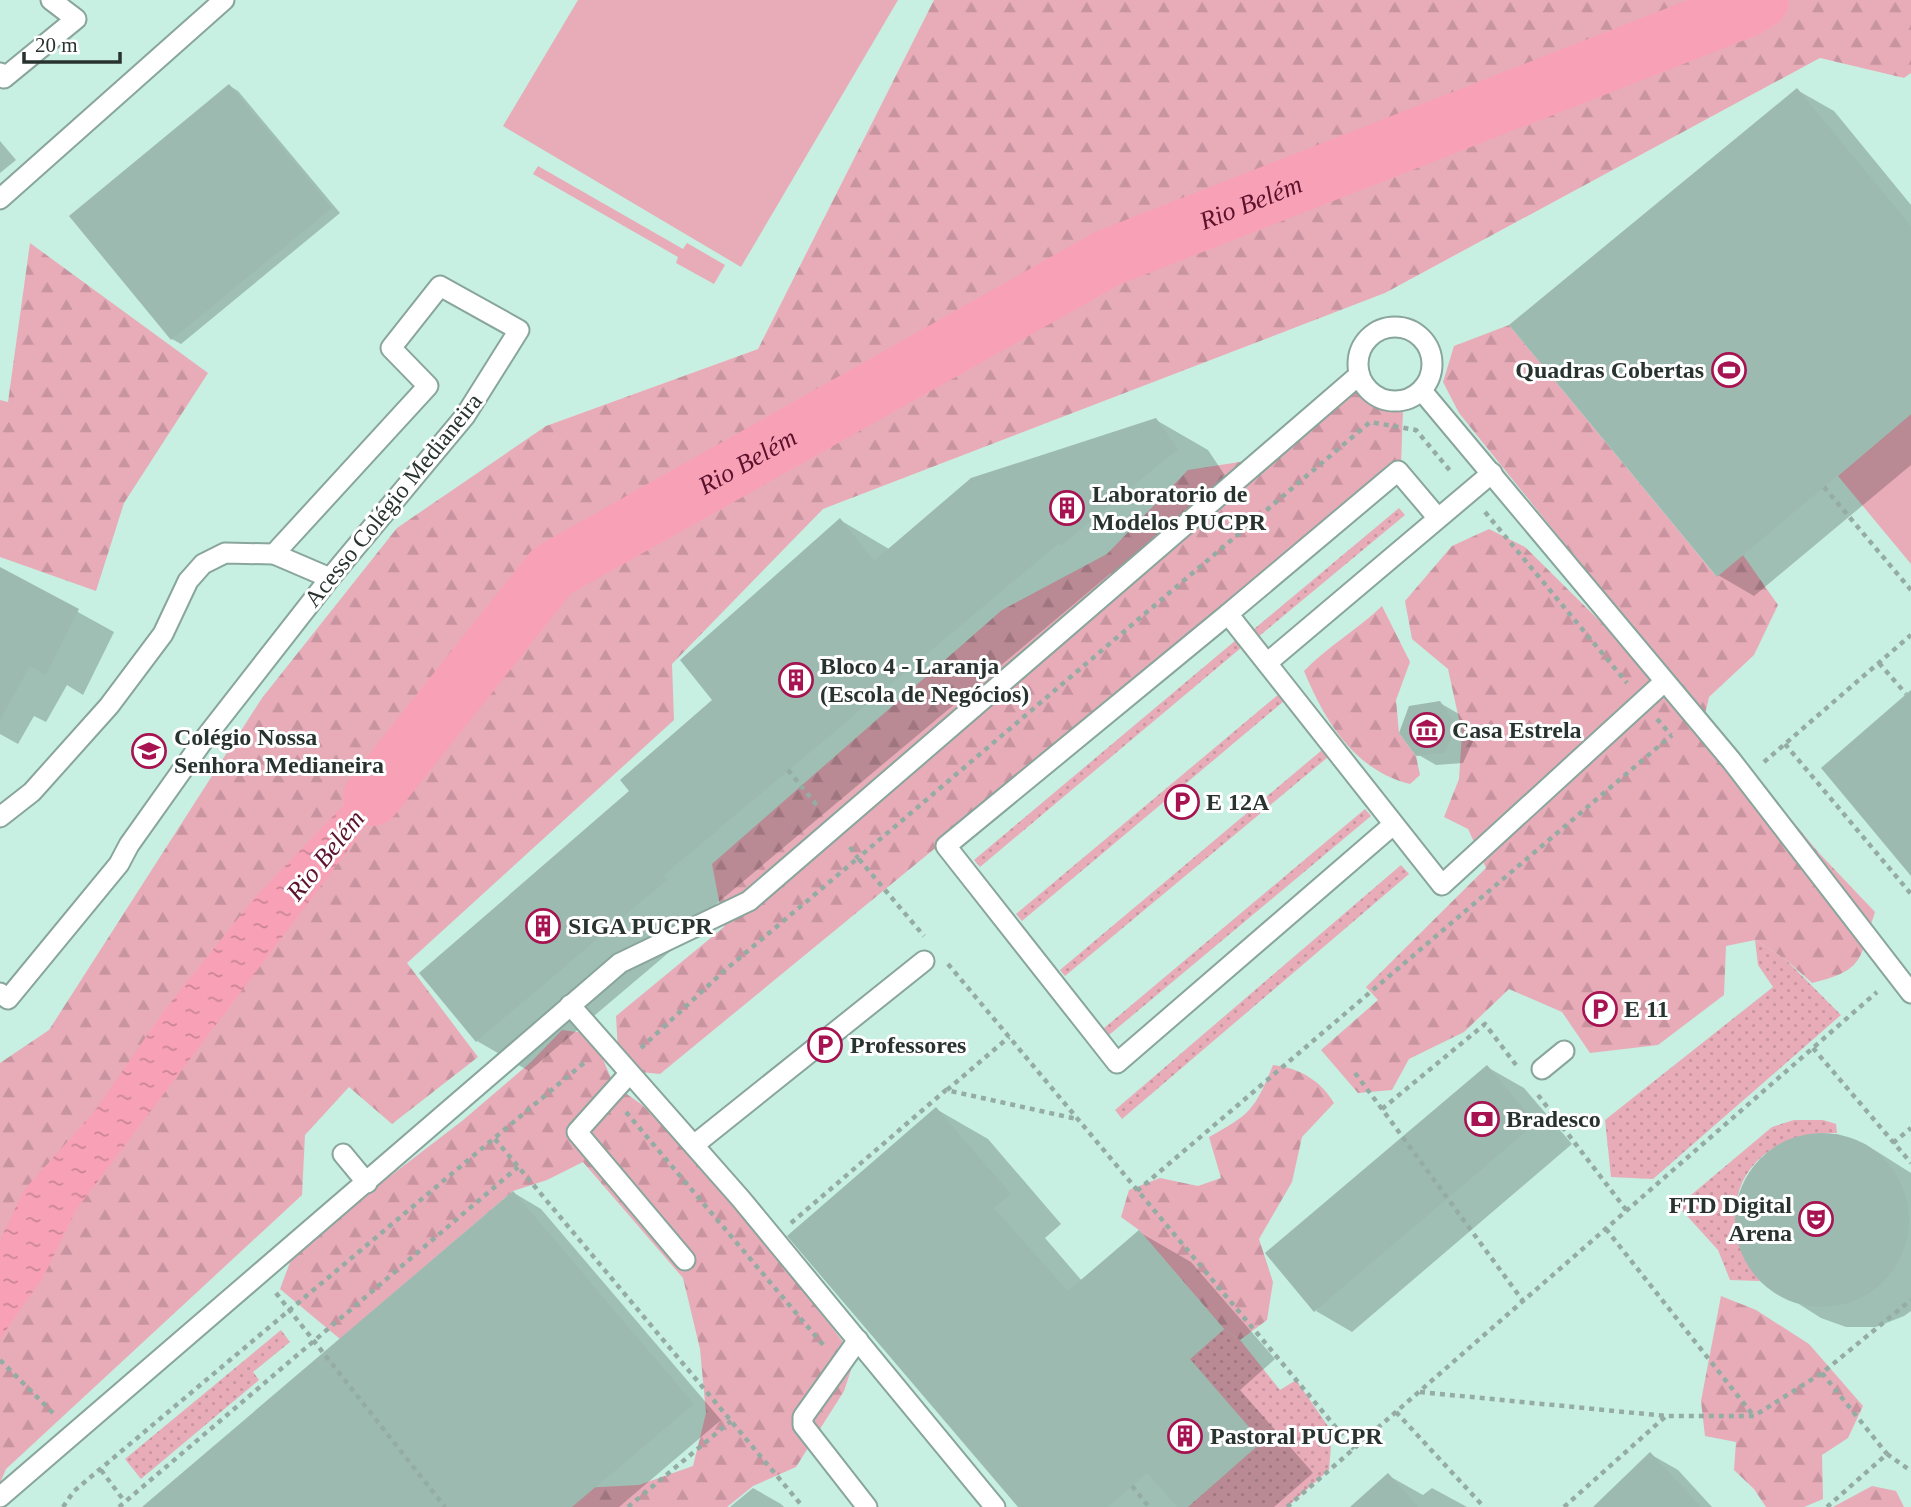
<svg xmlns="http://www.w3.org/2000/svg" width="1911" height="1507" font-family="'Times New Roman',serif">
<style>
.built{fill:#c7efe2}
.grass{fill:url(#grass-dots)}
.forest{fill:url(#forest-firs)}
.pitch{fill:#e8acb9}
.water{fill:url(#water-ripples)}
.shadow{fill:#0003}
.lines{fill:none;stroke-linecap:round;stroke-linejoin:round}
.river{stroke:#f8a1b6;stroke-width:58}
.building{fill:#9dbab1}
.lane-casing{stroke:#89a59c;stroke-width:23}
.path{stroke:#95aca5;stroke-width:4.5;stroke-dasharray:5 5;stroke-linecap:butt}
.lane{stroke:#fff;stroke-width:19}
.labels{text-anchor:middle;stroke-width:6;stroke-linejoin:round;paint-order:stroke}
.poi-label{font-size:24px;font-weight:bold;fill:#283330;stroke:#fff;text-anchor:start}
.street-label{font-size:24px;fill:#283330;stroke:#fff}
.water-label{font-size:26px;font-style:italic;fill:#5c112c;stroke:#fff}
</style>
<defs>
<pattern id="grass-dots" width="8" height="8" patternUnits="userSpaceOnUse" patternTransform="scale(1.75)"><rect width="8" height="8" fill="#e8acb9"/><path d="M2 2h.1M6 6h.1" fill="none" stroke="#c7949f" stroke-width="1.8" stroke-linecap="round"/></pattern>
<pattern id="forest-firs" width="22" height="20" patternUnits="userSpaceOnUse" patternTransform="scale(1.75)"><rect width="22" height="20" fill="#e8acb9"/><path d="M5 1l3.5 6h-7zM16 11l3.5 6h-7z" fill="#c7949f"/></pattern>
<pattern id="water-ripples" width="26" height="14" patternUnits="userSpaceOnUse" patternTransform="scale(1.75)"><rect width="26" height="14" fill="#f8a1b6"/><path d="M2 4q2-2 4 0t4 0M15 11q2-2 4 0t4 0" fill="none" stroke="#c98494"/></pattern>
</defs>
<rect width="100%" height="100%" fill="#daf8ee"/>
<!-- built -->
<polygon class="built" points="0,0 934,0 758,349 546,426 823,509 1385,293 1820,58 1904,78 1911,73 1911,1507 0,1507"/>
<!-- grass -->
<g class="grass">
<polygon points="1399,508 1405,515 1258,637 1253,630"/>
<polygon points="1236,640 1242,647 980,867 974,860"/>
<polygon points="1279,694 1284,701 1022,921 1016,914"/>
<polygon points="1322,750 1328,757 1065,976 1060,970"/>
<polygon points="1365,809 1371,816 1109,1035 1103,1029"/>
<polygon points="1401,865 1409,874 1122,1119 1115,1110"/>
<polygon points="1755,940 1785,959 1841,1015 1653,1179 1611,1177 1605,1120 1773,987 1758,965"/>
<path d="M1794,1120H1823L1836,1124L1837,1133C1746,1132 1706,1207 1760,1281L1730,1280L1718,1250L1678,1206L1772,1127Z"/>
<polygon points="1224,1329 1240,1340 1280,1390 1296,1380 1332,1432 1329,1470 1287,1507 1188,1507 1190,1359"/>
<polygon points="281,1330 290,1342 253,1372 259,1380 141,1479 125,1459"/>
</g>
<!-- forest -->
<g class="forest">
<polygon points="934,0 1911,0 1911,73 1904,78 1820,58 1385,293 823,509 672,664 674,720 407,963 478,1057 392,1124 349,1087 305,1135 302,1195 6,1469 0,1483 0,1063 49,1030 262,698 397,528 546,426 758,349"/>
<polygon points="30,243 208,373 124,503 96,591 0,557 0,400 8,402"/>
<path d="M1509,325L1716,576L1743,555L1778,605L1754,655L1709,697L1705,714L1818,852L1875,912C1859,960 1865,970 1812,983L1785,959L1755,940L1726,946L1724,995L1658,1045L1590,1053L1562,1012L1509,989L1464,1032L1409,1059L1392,1090L1358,1093L1321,1050L1378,1000L1366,987L1486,868L1468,829L1444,817L1459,779L1462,733L1448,669L1412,639L1405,601L1452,546L1489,529L1525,547L1611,632L1646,675L1654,655L1459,413L1443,382L1454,346Z"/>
<polygon points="1360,390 1403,409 1401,464 1351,496 1117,699 660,1074 640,1072 618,1051 616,1016 724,927 712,864 1002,610 1107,554 1188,470 1246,461"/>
<path d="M1382,606L1410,662L1396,700L1399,733L1416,756L1420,775L1410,784C1354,770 1325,721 1304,671C1328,646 1357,630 1382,606Z"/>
<polygon points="562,1030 592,1034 614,1085 641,1104 690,1151 783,1262 855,1358 844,1391 796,1467 753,1486 727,1507 565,1507 580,1488 639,1485 693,1466 706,1413 700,1349 683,1278 583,1162 547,1180 513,1191 340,1339 280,1289 295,1249 462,1121 531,1062"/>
<path d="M1273,1065C1300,1068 1321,1081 1334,1103L1302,1137L1292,1182L1259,1239L1273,1282L1267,1320L1240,1340L1224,1329L1139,1230L1121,1217L1129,1190L1160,1178L1198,1186L1221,1178L1209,1137C1251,1114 1255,1109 1273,1065Z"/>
<polygon points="1721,1296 1756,1310 1809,1344 1863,1406 1848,1438 1822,1455 1823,1499 1804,1507 1766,1507 1754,1489 1734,1470 1736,1442 1705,1436 1701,1401"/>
<polygon points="1872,1486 1896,1491 1904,1507 1833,1507"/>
</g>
<!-- pitch -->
<g class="pitch">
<polygon points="578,0 898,0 741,267 503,126"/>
<polygon points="538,166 683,249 687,243 725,265 714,284 676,263 678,257 533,174"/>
<polygon points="1911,414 1911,564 1838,476"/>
</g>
<!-- water -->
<polygon class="water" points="441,718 348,850 76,1210 44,1276 0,1339 0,1240 24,1190 94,1112 166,1008 256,896 363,785"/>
<!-- shadow -->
<g class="shadow">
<polygon points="230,86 238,91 340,213 181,344 172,339 71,216"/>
<polygon points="1797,90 1834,111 1911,205 1911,465 1754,596 1718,575"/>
<polygon points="0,141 16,160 0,173"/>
<polygon points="1156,420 1208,450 1228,480 1114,575 1111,573 715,905 719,910 529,1071 477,1041 631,792 714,700 840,520 889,549"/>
<polygon points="0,569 114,632 83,695 67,685 46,722 34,716 18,744 0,734"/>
<polygon points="1440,703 1459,714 1474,739 1463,763 1436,765 1417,754"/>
<polygon points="1487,1067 1524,1088 1572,1144 1352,1332 1316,1311"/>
<polygon points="936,1109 988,1139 1061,1224 1045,1238 1082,1281 1139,1232 1191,1262 1275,1359 1240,1390 1313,1473 1274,1507 1020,1507 790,1236"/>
<polygon points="1810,1134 1837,1134 1865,1144 1911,1173 1911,1311 1904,1316 1876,1327 1846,1327 1821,1318 1761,1280 1745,1258 1737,1232 1737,1205 1746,1180 1762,1158 1784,1142"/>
<polygon points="514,1193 541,1209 721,1420 619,1507 145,1507"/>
<polygon points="1650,1454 1678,1470 1712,1507 1595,1507"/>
<polygon points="1389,1476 1423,1495 1432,1488 1467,1507 1353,1507"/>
<polygon points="753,1488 781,1504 784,1507 730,1507"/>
</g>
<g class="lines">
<!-- river -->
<path class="river" id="s1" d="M372,797L552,571L1108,258L1747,8L1760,0"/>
</g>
<!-- building -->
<g class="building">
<polygon points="229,84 332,208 171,340 69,216"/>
<polygon points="1797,88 1911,226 1911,414 1717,577 1509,325"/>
<polygon points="1156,418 1178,449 1061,546 1059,543 664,875 668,879 476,1042 419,973 629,791 620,780 712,700 680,660 840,518 874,561 971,478"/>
<polygon points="0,567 79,609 46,675 30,666 0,720"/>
<polygon points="1911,690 1911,876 1821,768"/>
<polygon points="1440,701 1457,727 1444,753 1416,756 1399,733 1409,706"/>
<polygon points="1487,1065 1536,1123 1314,1312 1265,1253"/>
<polygon points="936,1107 1011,1194 994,1208 1068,1291 1139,1230 1224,1329 1190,1359 1262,1442 1188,1507 1177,1507 1147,1473 1108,1507 1018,1507 787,1236"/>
<circle cx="1822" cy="1220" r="87"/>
<polygon points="513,1191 694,1404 572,1507 142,1507"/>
<polygon points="1650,1452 1701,1507 1593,1507"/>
<polygon points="1388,1473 1418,1507 1350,1507"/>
</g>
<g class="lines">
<!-- lane casing -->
<g class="lane-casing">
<g id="lane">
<polyline points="0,73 4,78 76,19 51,0"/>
<polyline points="0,199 224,0"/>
<circle cx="1395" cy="364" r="37"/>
<polyline points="1422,391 1731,760 1911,993"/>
<polyline points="274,554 330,578"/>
<polyline points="1228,614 1398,471 1437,517"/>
<polyline points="1267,663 1492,473"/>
<polyline points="0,817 32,792 109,706 163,634 188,581 203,564 225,553 274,554 428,386 391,348 440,286 519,330 465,416 330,578 205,738 129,845 119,864 8,999 0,993"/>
<polyline points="1394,824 1117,1063 946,846 1228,614 1442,885 1664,682"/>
<polyline points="570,1005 741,1199 995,1507"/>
<polyline points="1542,1069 1564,1051"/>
<polyline points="629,1074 577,1132 685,1260"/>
<polyline points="694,1145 924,961"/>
<polyline points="343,1154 367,1183"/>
<polyline points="858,1340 803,1417 803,1425 867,1507"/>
<polyline points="0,1497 620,963 749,901 1359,375"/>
</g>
</g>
<!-- path -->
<g class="path">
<polyline points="1824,487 1911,590"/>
<polyline points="1485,512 1627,683"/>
<polyline points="1879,663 1906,694"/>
<polyline points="1657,719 1671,735"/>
<polyline points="1785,744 1911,894"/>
<polyline points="1764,762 1911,635"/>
<polyline points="788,770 819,808"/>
<polyline points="850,847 858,858 1370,422 1416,430 1452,473"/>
<polyline points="948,964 1354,1449"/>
<polyline points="641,1048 724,971 858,858 924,936"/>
<polyline points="1813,1048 1911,1163"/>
<polyline points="1516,1065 1485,1024 1382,1109 1523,1301"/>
<polyline points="1355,1073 1382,1109"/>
<polyline points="947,1090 1009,1037"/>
<polyline points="1538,1095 1627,1211"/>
<polyline points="626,1112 824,1346"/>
<polyline points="495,1139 803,1507"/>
<polyline points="1893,1143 1911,1128"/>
<polyline points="1137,1191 1672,735"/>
<polyline points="791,1223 946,1090 1077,1119"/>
<polyline points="1606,1229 1753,1415"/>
<polyline points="276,1293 445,1507"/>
<polyline points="0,1360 56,1416"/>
<polyline points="1822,1373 1887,1454"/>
<polyline points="1420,1392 1666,1416 1754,1416 1822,1373 1911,1300"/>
<polyline points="1396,1412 1484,1507"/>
<polyline points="101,1470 125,1502"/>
<polyline points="1132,1486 1149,1507"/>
<polyline points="63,1507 74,1491 585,1062"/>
<polyline points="119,1507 518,1167"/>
<polyline points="628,1507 731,1421"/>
<polyline points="1287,1507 1877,992"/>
<polyline points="1564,1507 1665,1417"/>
<polyline points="1827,1507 1887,1454 1911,1471"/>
</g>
<!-- lane -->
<use href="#lane" class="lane"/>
</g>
<!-- icons -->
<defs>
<g id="stadium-ring" transform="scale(1.75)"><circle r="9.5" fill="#fff" stroke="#a61350" stroke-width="1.5"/><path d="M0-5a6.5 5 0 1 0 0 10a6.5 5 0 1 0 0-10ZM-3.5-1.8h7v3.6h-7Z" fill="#a61350"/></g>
<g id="building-ring" transform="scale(1.75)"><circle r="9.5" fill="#fff" stroke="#a61350" stroke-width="1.5"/><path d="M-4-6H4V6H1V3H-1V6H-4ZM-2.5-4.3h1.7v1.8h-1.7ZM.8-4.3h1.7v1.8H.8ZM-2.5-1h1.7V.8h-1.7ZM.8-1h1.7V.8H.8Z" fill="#a61350"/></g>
<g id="museum-ring" transform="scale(1.75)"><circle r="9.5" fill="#fff" stroke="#a61350" stroke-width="1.5"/><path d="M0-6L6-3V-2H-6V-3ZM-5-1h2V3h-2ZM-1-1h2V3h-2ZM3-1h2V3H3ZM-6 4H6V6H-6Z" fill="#a61350"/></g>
<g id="school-ring" transform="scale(1.75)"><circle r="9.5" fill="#fff" stroke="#a61350" stroke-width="1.5"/><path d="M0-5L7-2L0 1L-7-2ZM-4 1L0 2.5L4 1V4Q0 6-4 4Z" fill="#a61350"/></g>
<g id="parking-ring" transform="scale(1.75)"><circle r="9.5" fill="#fff" stroke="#a61350" stroke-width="1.5"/><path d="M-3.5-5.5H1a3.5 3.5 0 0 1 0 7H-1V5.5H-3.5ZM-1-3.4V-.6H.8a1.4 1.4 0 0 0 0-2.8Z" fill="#a61350"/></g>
<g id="bank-ring" transform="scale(1.75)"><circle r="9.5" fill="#fff" stroke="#a61350" stroke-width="1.5"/><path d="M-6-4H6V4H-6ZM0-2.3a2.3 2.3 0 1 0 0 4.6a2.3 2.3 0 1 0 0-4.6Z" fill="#a61350"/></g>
<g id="theatre-ring" transform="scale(1.75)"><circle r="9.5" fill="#fff" stroke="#a61350" stroke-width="1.5"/><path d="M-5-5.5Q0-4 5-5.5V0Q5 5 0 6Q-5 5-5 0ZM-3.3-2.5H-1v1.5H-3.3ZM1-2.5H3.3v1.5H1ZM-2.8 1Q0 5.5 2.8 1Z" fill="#a61350"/></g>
</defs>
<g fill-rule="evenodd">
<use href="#stadium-ring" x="1729" y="370"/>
<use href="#building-ring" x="1067" y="508"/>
<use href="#building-ring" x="796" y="680"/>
<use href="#museum-ring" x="1427" y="730"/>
<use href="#school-ring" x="149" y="751"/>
<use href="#parking-ring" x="1182" y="802"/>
<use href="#building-ring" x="543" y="926"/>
<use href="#parking-ring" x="1600" y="1009"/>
<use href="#parking-ring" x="825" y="1045"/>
<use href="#bank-ring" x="1482" y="1119"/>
<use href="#theatre-ring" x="1816" y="1219"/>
<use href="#building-ring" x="1185" y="1436"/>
</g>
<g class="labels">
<!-- poi labels -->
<g class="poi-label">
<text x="1704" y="378" text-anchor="end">Quadras Cobertas</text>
<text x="1092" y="502">Laboratorio de<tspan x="1092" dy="28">Modelos PUCPR</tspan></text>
<text x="820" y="674">Bloco 4 - Laranja<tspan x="820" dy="28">(Escola de Negócios)</tspan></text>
<text x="1452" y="738">Casa Estrela</text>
<text x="174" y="745">Colégio Nossa<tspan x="174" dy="28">Senhora Medianeira</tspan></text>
<text x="1206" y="810">E 12A</text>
<text x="568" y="934">SIGA PUCPR</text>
<text x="1624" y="1017">E 11</text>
<text x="850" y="1053">Professores</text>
<text x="1506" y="1127">Bradesco</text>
<text x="1792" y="1213" text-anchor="end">FTD Digital<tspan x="1792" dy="28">Arena</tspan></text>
<text x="1210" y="1444">Pastoral PUCPR</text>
</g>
<!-- street labels -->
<g class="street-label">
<text transform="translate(393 500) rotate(-51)" y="8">Acesso Colégio Medianeira</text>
</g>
<!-- water labels -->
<g class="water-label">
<text dy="9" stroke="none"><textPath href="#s1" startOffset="1080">Rio Belém</textPath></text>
<text dy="9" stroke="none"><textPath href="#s1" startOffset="513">Rio Belém</textPath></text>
<text transform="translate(325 855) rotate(-51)" y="9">Rio Belém</text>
</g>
</g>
<!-- scale -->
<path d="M24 52v10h96v-10" fill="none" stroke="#283330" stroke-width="3.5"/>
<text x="35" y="52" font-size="21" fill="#283330" stroke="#ffffff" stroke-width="5" paint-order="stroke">20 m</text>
</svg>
